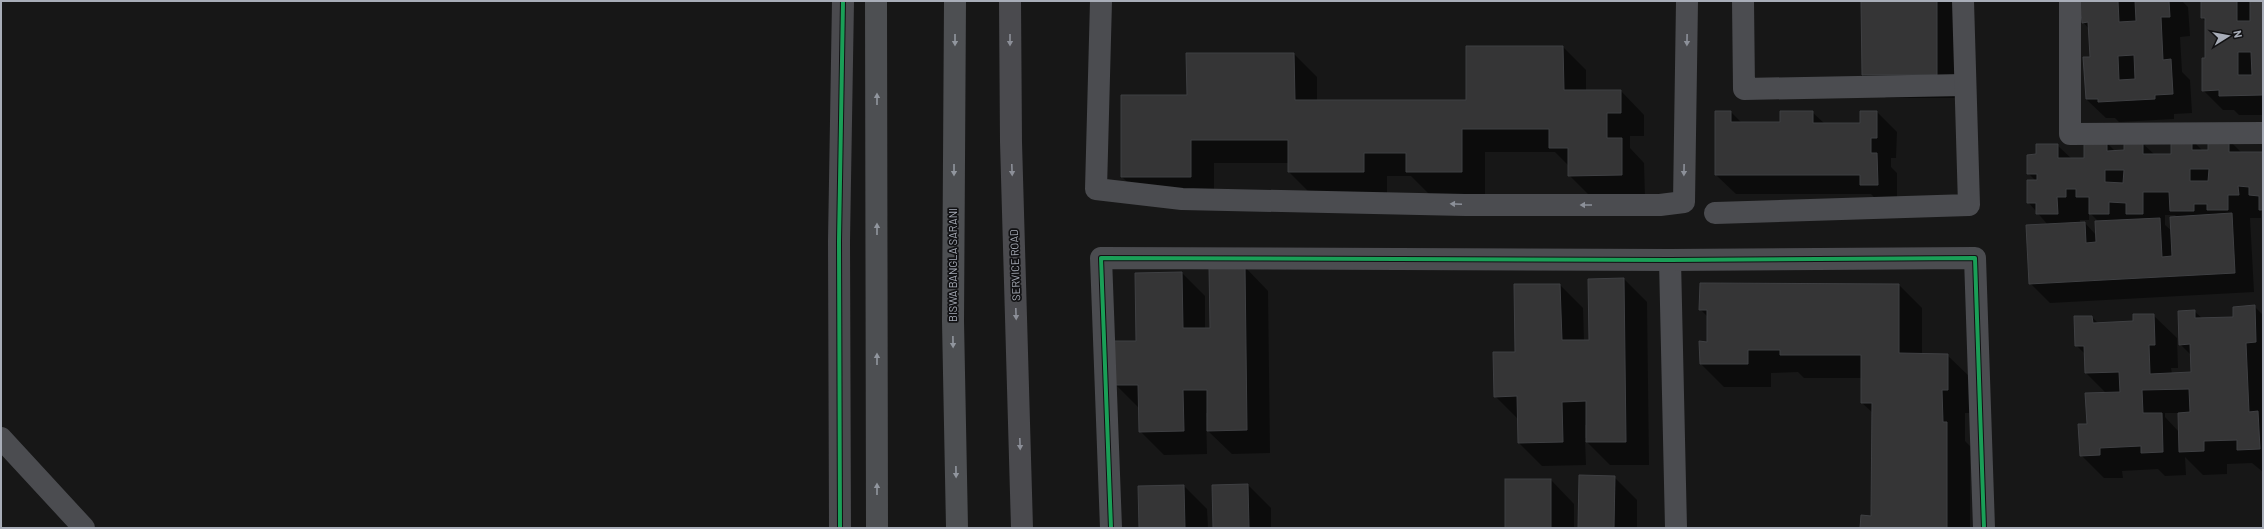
<svg xmlns="http://www.w3.org/2000/svg" width="2264" height="529" font-family="Barlow,sans-serif">
<style>
.shadow{fill:#0007;fill-rule:evenodd}
.building{fill:#353536;stroke:#3f4043;fill-rule:evenodd}
.lines{fill:none;stroke-linecap:round;stroke-linejoin:round}
.street{stroke:#4b4c50;stroke-width:22}
.secondary{stroke:#4a4a4e;stroke-width:22}
.primary{stroke:#4d4f52;stroke-width:22}
.cycleway-casing{stroke:#111113;stroke-width:6}
.cycleway{stroke:#1a9f57;stroke-width:4}
.oneway{fill:#91969e}
.oneway2{fill:#8c8f98}
.oneway3{fill:#8c9099}
.labels{text-anchor:middle;stroke-width:3.5;stroke-linejoin:round;paint-order:stroke}
.street-label{font-size:11px;fill:#a8adb8;stroke:#111113}
</style>
<rect width="100%" height="100%" fill="#171717"/>
<!-- shadow -->
<g class="shadow">
<polygon points="1862,1 1959,1 1960,98 1886,98 1863,75"/>
<polygon points="2081,1 2182,1 2188,7 2190,36 2180,37 2182,72 2190,80 2192,113 2174,114 2174,119 2119,122 2115,118 2106,118 2086,99 2091,57 2089,29 2083,22"/>
<polygon points="2202,1 2263,1 2263,115 2239,115 2234,110 2223,110 2203,90 2206,59 2206,22 2202,18"/>
<polygon points="1563,47 1586,70 1586,91 1621,91 1644,115 1644,136 1630,136 1630,148 1644,163 1645,198 1592,198 1569,175 1569,166 1555,152 1485,152 1485,194 1430,195 1411,176 1387,176 1387,195 1312,195 1289,172 1289,163 1214,163 1214,200 1146,200 1122,177 1188,96 1294,54 1317,77 1317,101 1467,101"/>
<polygon points="1731,112 1742,123 1781,123 1812,112 1825,124 1861,124 1877,112 1897,132 1896,158 1891,158 1891,167 1897,173 1897,205 1881,204 1871,194 1736,194 1716,175"/>
<path d="M2192,140L2203,151H2209L2229,140L2242,153H2263V212L2261,211V218H2250L2254,292L2050,303L2030,283L2048,225L2028,202L2036,181L2028,173L2037,155L2057,145L2072,159H2085L2107,143L2116,152L2125,151L2142,143L2155,155H2173ZM2089,212L2099,222L2096,235L2085,223H2080V220H2089ZM2165,215H2175L2177,217L2172,231L2165,225Z"/>
<polygon points="1245,267 1268,291 1270,453 1232,454 1208,431 1208,413 1206,413 1207,454 1164,455 1140,431 1140,409 1116,385 1137,342 1182,273 1205,296 1205,329 1211,329"/>
<path d="M1624,279L1647,302L1649,465H1610L1585,440L1586,465L1542,466L1519,443L1518,419L1495,396L1516,353V285H1560L1583,308L1584,341H1590ZM1585,425H1587V438H1585Z"/>
<polygon points="1701,284 1899,285 1922,308 1922,354 1947,355 1971,378 1971,413 1965,413 1965,441 1970,446 1970,528 1861,528 1872,517 1873,413 1862,403 1862,378 1804,378 1798,372 1771,373 1771,387 1724,387 1701,364 1708,343 1708,317 1700,309"/>
<path d="M2254,306L2263,315V472L2252,463L2227,464V474L2203,475L2185,457L2186,475L2165,476L2158,469L2122,471L2123,478H2104L2081,455L2088,424L2106,393L2086,373L2085,354L2076,345L2092,317L2099,324L2134,322L2153,315L2177,338L2178,368H2171L2172,374L2192,373L2191,355L2180,344L2194,311L2203,319L2234,318ZM2165,413H2179V432L2165,417Z"/>
<polygon points="1614,477 1637,500 1637,528 1579,528"/>
<polygon points="1551,480 1574,504 1574,528 1506,528"/>
<polygon points="1248,485 1271,508 1271,528 1214,528"/>
<polygon points="1184,486 1207,509 1208,528 1140,528"/>
</g>
<!-- building -->
<g class="building">
<polygon points="1861,1 1937,1 1937,75 1862,75"/>
<path d="M2080,1H2118L2119,22L2136,21L2135,1H2169L2170,17H2161L2163,60L2171,59L2173,94L2155,95V99L2098,102V99H2086L2083,57H2090L2088,22L2082,23ZM2134,55L2135,79L2119,80L2118,56Z"/>
<path d="M2201,1H2237V21H2250V1H2263V95L2219,96V90L2202,91V58H2205V18H2201ZM2238,52H2251L2252,75H2238Z"/>
<polygon points="1466,46 1563,46 1564,90 1621,90 1621,113 1607,113 1607,138 1622,138 1622,175 1568,176 1568,148 1549,148 1549,129 1462,129 1462,172 1406,172 1406,153 1364,153 1364,172 1288,172 1288,140 1191,140 1191,177 1121,177 1121,95 1187,95 1186,53 1294,53 1295,100 1466,100"/>
<polygon points="1715,111 1731,111 1731,122 1780,122 1780,111 1813,111 1813,123 1860,123 1860,111 1877,111 1877,138 1871,138 1871,153 1877,153 1878,185 1860,185 1860,175 1715,175"/>
<path d="M2171,139H2192V150H2208V139H2229V152H2263V210H2259V196L2249,195V187L2238,186L2239,195H2228V210H2207V204H2194V211H2170L2169,192H2143V214H2126V203L2109,202V214H2089V197H2076V189H2066V197H2057L2058,214H2036V203H2027V180H2037V174H2027V155L2036,154V144H2058V158H2084V141L2107,142V151L2124,150V141L2143,142V154H2171ZM2190,169H2209L2208,181H2190ZM2105,170H2124L2123,183L2105,182Z"/>
<polygon points="2232,213 2235,273 2029,284 2026,225 2085,222 2086,243 2096,242 2095,221 2160,218 2162,257 2172,256 2170,217"/>
<polygon points="1245,266 1247,430 1207,431 1207,390 1183,390 1184,431 1139,432 1138,385 1115,385 1114,341 1136,341 1135,273 1182,272 1183,328 1210,328 1209,267"/>
<polygon points="1624,278 1626,442 1586,442 1586,401 1562,402 1563,442 1518,443 1517,396 1494,397 1493,352 1515,352 1514,284 1560,284 1562,340 1589,340 1588,279"/>
<polygon points="1700,283 1899,284 1899,353 1948,354 1948,390 1942,390 1943,422 1947,422 1947,528 1860,528 1861,515 1871,516 1872,403 1861,403 1861,355 1780,355 1780,350 1748,350 1748,364 1700,364 1699,341 1707,342 1707,310 1699,310"/>
<polygon points="2255,305 2256,342 2246,343 2249,412 2258,411 2260,449 2237,450 2237,440 2204,441 2204,451 2179,452 2178,413 2190,412 2189,389 2142,390 2143,413 2162,413 2163,452 2141,453 2141,446 2100,448 2100,455 2080,456 2078,424 2087,424 2085,393 2120,392 2119,372 2085,373 2084,346 2075,346 2074,316 2092,316 2093,323 2133,321 2133,314 2154,314 2155,345 2149,345 2150,374 2191,372 2190,344 2179,345 2178,311 2195,310 2195,318 2233,317 2233,307"/>
<polygon points="1579,475 1615,476 1614,528 1578,528"/>
<rect x="1505" y="479" width="46" height="49"/>
<polygon points="1248,484 1249,528 1213,528 1212,485"/>
<polygon points="1184,485 1185,528 1139,528 1138,486"/>
</g>
<g class="lines">
<!-- street -->
<g class="street">
<polyline points="1101,1 1096,189 1182,199 1465,205 1660,205 1684,202 1687,1"/>
<polyline points="1743,1 1744,89 1964,85"/>
<polyline points="2070,1 2070,134 2263,133"/>
<polyline points="1715,213 1969,205 1963,1"/>
<polyline points="1670,260 1676,528"/>
<polyline points="1,438 84,528"/>
<polyline points="1111,528 1101,258 1670,260 1975,258 1984,528"/>
</g>
<!-- secondary -->
<g class="secondary">
<polyline points="1010,1 1011,142 1022,528"/>
<polyline points="840,528 839,241 843,1"/>
</g>
<!-- primary -->
<g class="primary">
<polyline points="876,1 877,528"/>
<polyline points="955,1 953,321 957,528"/>
</g>
<!-- cycleway casing -->
<g class="cycleway-casing">
<g id="cycleway">
<polyline points="840,528 839,241 843,1"/>
<polyline points="1111,528 1101,258 1670,260 1975,258 1984,528"/>
</g>
</g>
<!-- cycleway -->
<use href="#cycleway" class="cycleway"/>
</g>
<!-- one-way arrows -->
<defs><path id="oneway-solid" d="M-6-.8H1V-3.2L6.5 0L1 3.2V.8H-6Z"/></defs>
<g class="oneway">
<use href="#oneway-solid" transform="translate(955 40) rotate(90)"/>
<use href="#oneway-solid" transform="translate(877 99) rotate(-90)"/>
<use href="#oneway-solid" transform="translate(954 170) rotate(90)"/>
<use href="#oneway-solid" transform="translate(877 229) rotate(-90)"/>
<use href="#oneway-solid" transform="translate(953 342) rotate(89)"/>
<use href="#oneway-solid" transform="translate(877 359) rotate(-90)"/>
<use href="#oneway-solid" transform="translate(956 472) rotate(89)"/>
<use href="#oneway-solid" transform="translate(877 489) rotate(-90)"/>
</g>
<g class="oneway2">
<use href="#oneway-solid" transform="translate(1010 40) rotate(90)"/>
<use href="#oneway-solid" transform="translate(1012 170) rotate(88)"/>
<use href="#oneway-solid" transform="translate(1016 314) rotate(88)"/>
<use href="#oneway-solid" transform="translate(1020 444) rotate(88)"/>
</g>
<g class="oneway3">
<use href="#oneway-solid" transform="translate(1687 40) rotate(91)"/>
<use href="#oneway-solid" transform="translate(1684 170) rotate(91)"/>
<use href="#oneway-solid" transform="translate(1456 204) rotate(-178)"/>
<use href="#oneway-solid" transform="translate(1586 205) rotate(-180)"/>
</g>
<g class="labels">
<!-- street labels -->
<g class="street-label">
<text transform="translate(953 265) rotate(-90)" y="4">BISWA BANGLA SARANI</text>
<text transform="translate(1015 265) rotate(-92)" y="4">SERVICE ROAD</text>
</g>
</g>
<!-- border -->
<rect width="2264" height="529" fill="none" stroke="#a8adb8" stroke-width="4"/>
<!-- north arrow -->
<g transform="translate(2228 36) rotate(79)" stroke="#111113" stroke-width="3" paint-order="stroke">
<path d="M0-3L7 15L0 10L-7 15Z" fill="#a8adb8"/>
<text y="-6" font-size="11" font-weight="bold" text-anchor="middle" fill="#a8adb8">N</text>
</g>
</svg>
